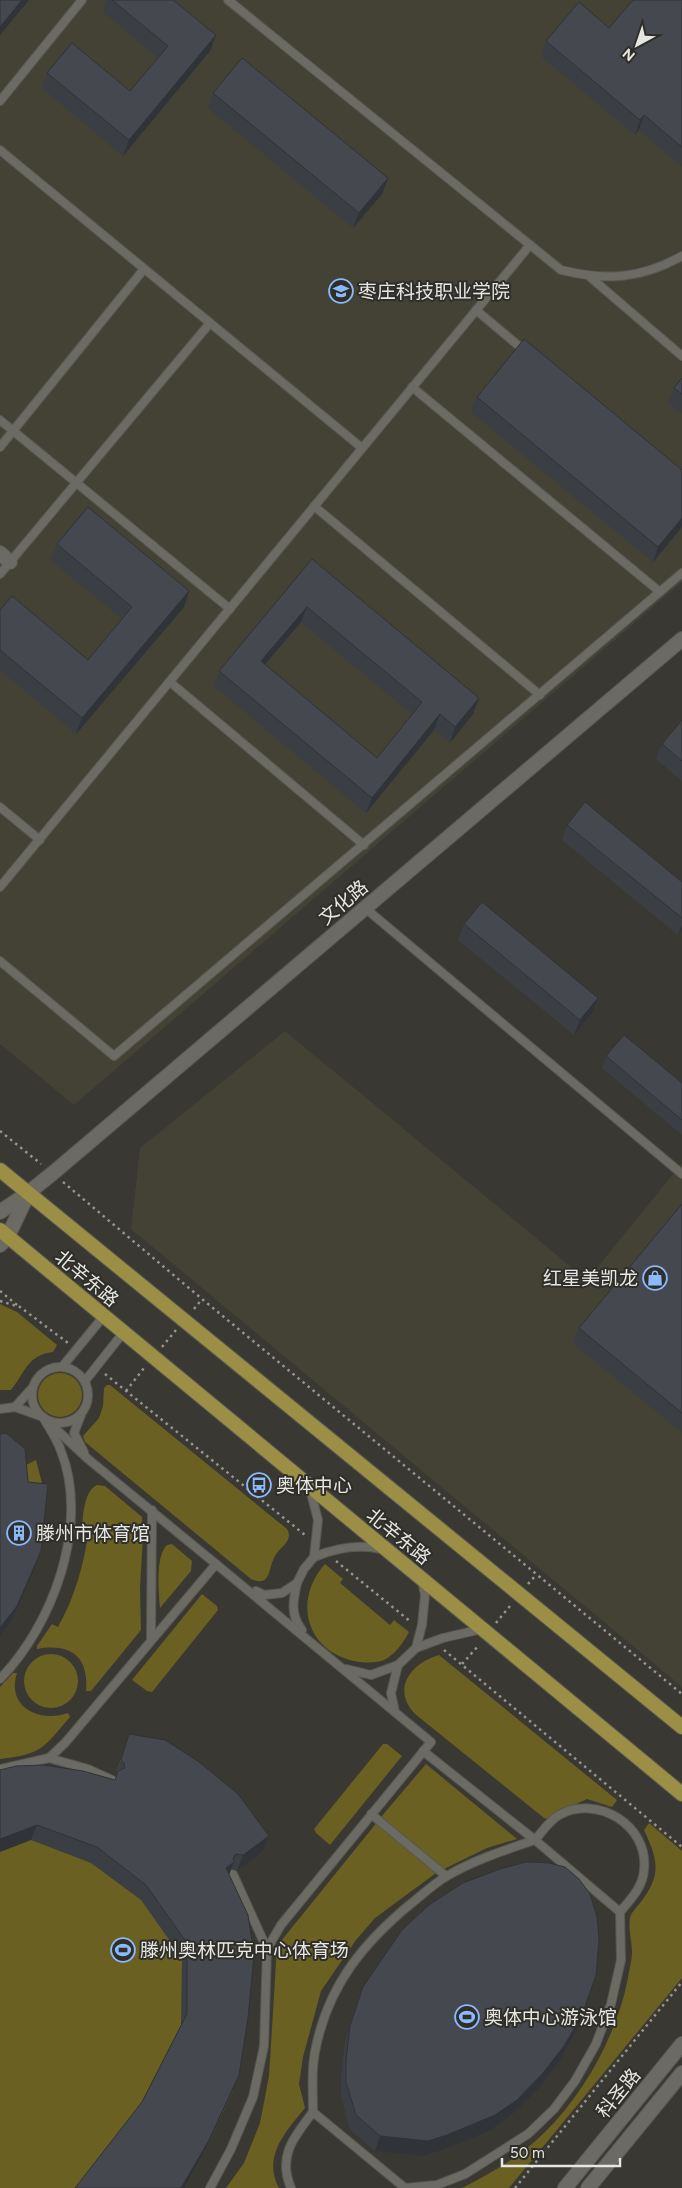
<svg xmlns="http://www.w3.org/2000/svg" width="682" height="2188" font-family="Figtree,'Noto Sans SC',sans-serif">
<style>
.built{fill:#434235}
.green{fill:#696021}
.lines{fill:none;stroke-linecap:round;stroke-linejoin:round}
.service-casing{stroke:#575752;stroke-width:10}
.minor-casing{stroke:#575752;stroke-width:16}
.tertiary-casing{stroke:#575752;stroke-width:16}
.primary-casing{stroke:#575752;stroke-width:16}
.path{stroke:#969590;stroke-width:2.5;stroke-dasharray:2.5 4;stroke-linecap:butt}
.service{stroke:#6b6a63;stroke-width:8}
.minor{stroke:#6b6a63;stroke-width:14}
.tertiary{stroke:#6b6a63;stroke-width:14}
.primary{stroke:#9a8f44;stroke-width:14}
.wall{fill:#3b3f44;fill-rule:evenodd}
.shaded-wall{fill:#303337}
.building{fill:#45494f;stroke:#303337;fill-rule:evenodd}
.labels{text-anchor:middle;stroke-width:4;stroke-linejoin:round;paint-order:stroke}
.poi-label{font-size:19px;fill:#e6e6e2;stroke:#2f2e28;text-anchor:start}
.street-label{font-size:19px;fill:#e6e6e2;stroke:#2f2e28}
</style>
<rect width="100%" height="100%" fill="#393832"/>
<!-- built -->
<g class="built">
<polygon points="0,0 682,0 682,582 74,1105 0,1044"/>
<polygon points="285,1031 587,1280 682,1163 682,1687 131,1229 140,1148"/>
</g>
<!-- green -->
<g class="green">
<path d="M0,1304L17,1312L57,1345L53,1352C27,1355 25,1373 11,1390H0Z"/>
<circle cx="60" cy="1395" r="22"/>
<path d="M107,1385H110L287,1529C294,1541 280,1547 275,1556C268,1567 272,1588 251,1579L85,1442L83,1436L99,1418L103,1406L104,1388Z"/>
<polygon points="36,1460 43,1487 22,1498 20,1468"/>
<path d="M97,1485L105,1486L142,1517L143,1536L140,1588L141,1630L91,1691H86C89,1656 70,1643 37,1649V1646L52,1624L58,1627C75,1597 84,1564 89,1529L82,1528C83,1515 84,1491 97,1485Z"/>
<path d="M172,1544L192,1561L191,1571L160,1608C159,1592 155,1556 167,1545Z"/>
<path d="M325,1564L343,1579L340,1583L390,1625L394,1620L409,1632C404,1642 396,1653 386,1659C379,1663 368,1663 360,1662C308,1655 291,1602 325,1564Z"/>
<polygon points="202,1594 217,1606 218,1610 152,1692 147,1691 132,1680"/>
<circle cx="51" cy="1681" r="27"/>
<path d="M439,1655L617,1800L612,1807L587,1799L557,1813L548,1819L544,1818L415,1714C391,1689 411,1663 439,1655Z"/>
<path d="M13,1673H17C6,1707 39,1723 68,1713L70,1717C43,1748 43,1754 0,1759V1687Z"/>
<polygon points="383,1744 387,1744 402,1756 330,1845 316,1833 314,1829"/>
<polygon points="124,1749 263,1851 221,1883 233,2091 202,2157 185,2188 0,2188 0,1784 110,1795"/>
<polygon points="426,1764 517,1839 487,1848 444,1869 381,1817"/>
<path d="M378,1821L436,1873L375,1918L356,1940L321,1991L303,2057L299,2084L305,2108C286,2131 262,2157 279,2188H226L244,2163L260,2123L269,2076L277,1946Z"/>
<path d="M649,1823L682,1851V1978L509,2188H462C491,2173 521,2156 544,2133C585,2093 617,2034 628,1978C629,1970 632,1961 632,1952C632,1942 628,1929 630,1918C631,1912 639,1905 643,1899C662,1873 657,1858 644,1830Z"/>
</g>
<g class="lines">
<!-- service casing -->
<g class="service-casing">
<g id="service">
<path d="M228,0L561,270C606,281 641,279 682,256"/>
<polyline points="0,101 82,0"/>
<polyline points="0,150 362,448"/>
<polyline points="590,277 682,356"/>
<polyline points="476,310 526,352"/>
<polyline points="412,387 660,592"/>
<polyline points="0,420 230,609"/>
<polyline points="0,447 144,269"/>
<polyline points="314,506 540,695"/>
<polyline points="0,574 210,323"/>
<polyline points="170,682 364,845"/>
<polyline points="0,807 40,840"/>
<polyline points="0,887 530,245"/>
<polyline points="365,908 682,1174"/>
<polyline points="0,961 114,1056 682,573"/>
<circle cx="60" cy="1395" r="28"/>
<polyline points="62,1367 103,1317"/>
<polyline points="85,1381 123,1333"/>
<polyline points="15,1407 33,1387"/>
<polyline points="0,1409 15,1407 43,1417 88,1459 216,1564"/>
<polyline points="81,1415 74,1433 84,1452"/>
<path d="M314,1557C336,1548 359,1544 381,1549"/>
<path d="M297,1583C293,1600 290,1615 302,1630"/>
<polyline points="256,1591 264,1595 282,1593 297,1583 304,1569 314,1557 318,1520 310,1489"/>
<polyline points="151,1639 152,1510"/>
<polyline points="416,1648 443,1638 482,1629"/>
<polyline points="346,1669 371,1675 398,1665 416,1648 422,1625 425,1595 422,1580"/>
<path d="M0,1679C53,1625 90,1524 61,1451C57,1439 49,1428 43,1417"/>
<polyline points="395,1712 391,1693 398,1665"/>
<path d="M423,1751L535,1840C542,1832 549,1821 559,1815C597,1794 649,1825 644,1870C643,1887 630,1900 620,1912L621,1960L611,2004L596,2044L575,2081L554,2109L528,2134L465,2174L437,2185L405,2188L313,2112C313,2090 311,2068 316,2047C329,1984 365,1941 413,1902C424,1893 435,1883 447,1876C474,1860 505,1850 535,1840L620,1912"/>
<polyline points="49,1758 88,1769 114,1781"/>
<polyline points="0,1769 49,1758 65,1743 216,1564 431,1742 281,1925 267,1949 264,2046 253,2097 231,2149 210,2188"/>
<polyline points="371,1814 446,1876"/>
<polyline points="233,1874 267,1949"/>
<path d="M291,2188C277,2155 295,2136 313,2112"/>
</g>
</g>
<!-- minor casing -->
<g class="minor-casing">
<polyline id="minor" points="0,553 10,562"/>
</g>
<!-- tertiary casing -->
<g class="tertiary-casing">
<g id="tertiary">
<polyline points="0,1212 28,1193 53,1173 682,639"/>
<polyline points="0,1245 8,1236 28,1194"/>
<polyline points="565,2188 682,2044"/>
<polyline points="588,2188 682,2073"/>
</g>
</g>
<!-- primary casing -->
<g class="primary-casing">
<g id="primary">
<polyline points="0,1170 682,1727"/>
<polyline points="0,1230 682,1794"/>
</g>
</g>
<!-- path -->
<g class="path">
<polyline points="0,1131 41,1164"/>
<polyline points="63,1182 202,1299 682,1694"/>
<polyline points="0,1291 17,1305"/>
<polyline points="0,1301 20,1307 68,1343"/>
<polyline points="194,1309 202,1299"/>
<polyline points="162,1347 176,1330"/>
<polyline points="105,1374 305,1535"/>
<polyline points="126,1391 144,1368"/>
<polyline points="336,1561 411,1622"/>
<polyline points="528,1584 536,1575"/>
<polyline points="496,1623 510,1606"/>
<polyline points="444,1650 682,1847"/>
<polyline points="462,1664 479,1645"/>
<polyline points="515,2188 682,1982"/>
</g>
<!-- service -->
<use href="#service" class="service"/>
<!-- minor -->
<use href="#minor" class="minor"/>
<!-- tertiary -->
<use href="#tertiary" class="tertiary"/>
<!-- primary -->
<use href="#primary" class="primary"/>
</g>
<!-- wall -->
<g class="wall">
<polygon points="107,0 173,0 210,51 123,156 42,88 47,73 130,91 158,58 103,12"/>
<polygon points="682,0 682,167 639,130 635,135 541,56 546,41 609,28"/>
<polygon points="213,93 382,194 353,228 208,108"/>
<polygon points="682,378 682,414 668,403 674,388"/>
<polygon points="477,397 682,527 653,562 471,412"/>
<polygon points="57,544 189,591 184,607 76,734 0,670 0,610 88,660 122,619 51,560"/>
<path d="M312,559L479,698L473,714L450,743L434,730L366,813L214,686L219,671ZM301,622L412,714L377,758L265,665Z"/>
<polygon points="682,720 682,781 656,759 662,744"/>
<polygon points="567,825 682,882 682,930 678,935 562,840"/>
<polygon points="464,924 592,1013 574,1035 458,940"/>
<polygon points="606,1056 682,1083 682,1135 602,1068"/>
<polygon points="682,1204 682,1433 573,1343 579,1328"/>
<polygon points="129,1734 269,1836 263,1851 237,1871 231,1869 229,1875 233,2090 202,2157 76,2187 142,2102 181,2025 182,1958 141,1900 91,1863 31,1840 0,1770 115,1780 124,1749"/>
<polygon points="363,1987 576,2031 559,2061 538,2089 511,2115 489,2131 442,2150 422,2156 375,2151 350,2130 341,2097 341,2075 345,2041"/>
</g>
<!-- shaded-wall -->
<g class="shaded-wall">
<polygon points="22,0 29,0 0,35 0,27"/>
<polygon points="216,35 210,51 123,156 129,140"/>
<polygon points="644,115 639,130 635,135 640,120"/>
<polygon points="388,178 382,194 353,228 359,213"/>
<polygon points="682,518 682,527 653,562 658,547"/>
<polygon points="189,591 184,607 76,734 82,718"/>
<polygon points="307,607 301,622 255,676 261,661"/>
<polygon points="479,698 473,714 450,743 455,727"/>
<polygon points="440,714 434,730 366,813 372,798"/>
<polygon points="682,925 682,930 678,935"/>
<polygon points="598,998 592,1013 574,1035 580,1020"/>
<polygon points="41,1551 35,1567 11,1622 0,1636 0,1628"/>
<polygon points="37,1825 31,1840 0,1852 0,1839"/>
<polygon points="269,1836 263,1851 237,1871 243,1855"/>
<polygon points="236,1854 232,1863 234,1862 228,1877 226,1868"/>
<polygon points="582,2015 576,2031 559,2061 538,2089 511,2115 489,2131 442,2150 422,2156 375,2151 380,2136"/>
<polygon points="239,2075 233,2090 202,2157 185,2188 181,2188"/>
</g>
<!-- building -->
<g class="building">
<polygon points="0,0 22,0 0,27"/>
<polygon points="112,0 173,0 216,35 129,140 47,73 72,43 130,91 168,46"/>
<polygon points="633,0 682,0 682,147 644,115 640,120 546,41 579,2 609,28"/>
<polygon points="242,58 388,178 359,213 213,93"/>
<polygon points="524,339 682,470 682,518 658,547 477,397"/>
<polygon points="682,378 682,394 674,388"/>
<polygon points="88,507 189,591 82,718 0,650 0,610 12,596 88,660 132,607 57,544"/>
<path d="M312,559L479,698L455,727L440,714L372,798L219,671ZM307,607L422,702L377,758L261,661Z"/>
<polygon points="682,720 682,761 662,744"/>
<polygon points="585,802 682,882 682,918 567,825"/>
<polygon points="482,902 598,998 580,1020 464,924"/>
<polygon points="624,1035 682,1083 682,1120 606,1056"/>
<polygon points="682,1204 682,1413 579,1328"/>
<polygon points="6,1433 25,1449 28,1482 48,1484 41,1551 17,1606 0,1628 0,1434"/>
<polygon points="129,1734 165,1740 199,1762 238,1794 269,1836 243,1855 236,1854 233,1858 234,1862 226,1868 248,1915 254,1955 248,2018 239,2075 208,2142 181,2188 75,2188 142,2102 187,2014 187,1943 146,1885 97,1847 37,1825 0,1839 0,1770 16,1766 43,1765 83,1771 115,1780 118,1771 125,1768 124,1763 121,1760"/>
<polygon points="526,1862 549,1863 565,1867 579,1879 590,1894 597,1917 599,1939 596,1975 582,2015 564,2046 543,2073 517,2100 495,2115 447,2135 428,2141 380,2136 356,2115 346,2082 346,2060 350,2026 363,1987 402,1930 429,1905 463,1883 500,1869"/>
</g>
<!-- icons -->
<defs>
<g id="university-ring" transform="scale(1.25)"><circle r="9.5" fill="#2f2e28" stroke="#8cb9fc" stroke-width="1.5"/><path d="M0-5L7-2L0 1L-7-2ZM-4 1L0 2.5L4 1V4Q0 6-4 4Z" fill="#8cb9fc"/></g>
<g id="shop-ring" transform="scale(1.25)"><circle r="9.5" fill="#2f2e28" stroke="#8cb9fc" stroke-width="1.5"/><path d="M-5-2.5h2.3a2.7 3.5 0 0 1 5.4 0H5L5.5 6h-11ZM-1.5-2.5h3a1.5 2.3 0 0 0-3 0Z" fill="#8cb9fc"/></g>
<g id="bus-ring" transform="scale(1.25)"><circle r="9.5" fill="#2f2e28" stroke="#8cb9fc" stroke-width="1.5"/><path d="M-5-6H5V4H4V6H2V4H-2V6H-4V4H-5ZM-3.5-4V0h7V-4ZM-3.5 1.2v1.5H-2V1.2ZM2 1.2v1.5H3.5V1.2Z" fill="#8cb9fc"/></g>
<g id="building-ring" transform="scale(1.25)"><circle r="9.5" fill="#2f2e28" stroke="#8cb9fc" stroke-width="1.5"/><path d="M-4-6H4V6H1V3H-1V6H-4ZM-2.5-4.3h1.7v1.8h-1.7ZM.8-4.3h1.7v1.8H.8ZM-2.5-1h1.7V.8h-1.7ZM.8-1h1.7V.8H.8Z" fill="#8cb9fc"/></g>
<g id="stadium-ring" transform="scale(1.25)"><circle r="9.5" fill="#2f2e28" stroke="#8cb9fc" stroke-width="1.5"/><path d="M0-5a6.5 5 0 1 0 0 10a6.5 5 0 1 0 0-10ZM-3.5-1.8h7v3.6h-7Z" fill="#8cb9fc"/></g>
</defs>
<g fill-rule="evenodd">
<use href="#university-ring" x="341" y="291"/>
<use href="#shop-ring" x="655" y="1278"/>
<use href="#bus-ring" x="259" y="1485"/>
<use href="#building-ring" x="19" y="1533"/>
<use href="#stadium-ring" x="123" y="1950"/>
<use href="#stadium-ring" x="467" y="2017"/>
</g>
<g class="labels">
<!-- poi labels -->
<g class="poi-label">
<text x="358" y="298">枣庄科技职业学院</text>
<text x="638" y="1285" text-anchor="end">红星美凯龙</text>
<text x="276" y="1492">奥体中心</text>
<text x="36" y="1540">滕州市体育馆</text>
<text x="140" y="1957">滕州奥林匹克中心体育场</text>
<text x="484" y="2024">奥体中心游泳馆</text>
</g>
<!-- street labels -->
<g class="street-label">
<text transform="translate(343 902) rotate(-40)" y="7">文化路</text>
<text transform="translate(87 1278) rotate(40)" y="7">北辛东路</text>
<text transform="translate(399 1536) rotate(39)" y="7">北辛东路</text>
<text transform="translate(618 2093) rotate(-51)" y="7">科圣路</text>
</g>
</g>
<!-- north arrow -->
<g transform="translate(637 45) rotate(220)" stroke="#2f2e28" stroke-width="4" paint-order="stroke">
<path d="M0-4L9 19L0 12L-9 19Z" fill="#e6e6e2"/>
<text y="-8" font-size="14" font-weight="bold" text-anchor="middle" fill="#e6e6e2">N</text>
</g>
<!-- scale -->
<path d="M502 2158v8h118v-8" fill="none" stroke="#e6e6e2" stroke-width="2.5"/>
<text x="510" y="2158" font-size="15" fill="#e6e6e2" stroke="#2f2e28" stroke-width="4" paint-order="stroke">50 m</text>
</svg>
